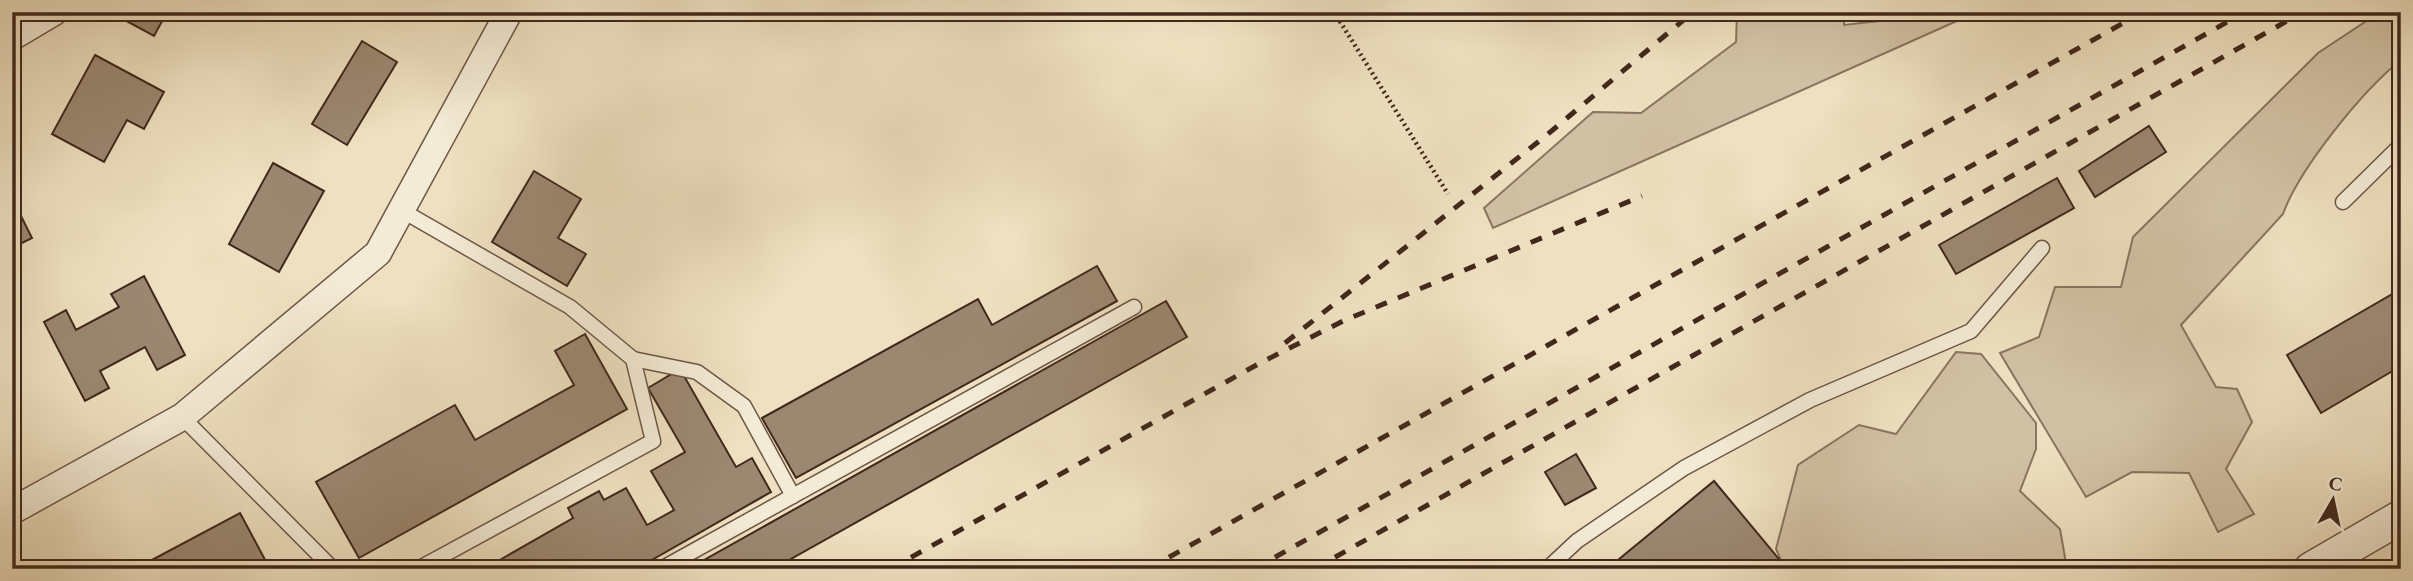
<svg xmlns="http://www.w3.org/2000/svg" width="2413" height="581" font-family="'EB Garamond',serif">
<style>
.green{fill:#d1c1a4;stroke:#897460;stroke-width:2}
.building{fill:#9b8871;stroke:#41281c;stroke-width:2}
.lines{fill:none;stroke-linecap:round;stroke-linejoin:round}
.service-casing{stroke:#6c5645;stroke-width:17}
.minor-casing{stroke:#6c5645;stroke-width:29}
.tertiary-casing{stroke:#6c5645;stroke-width:36}
.path{stroke:#41281c;stroke-width:4.5;stroke-dasharray:2 3.5;stroke-linecap:butt}
.service{stroke:#f4ebd6;stroke-width:14}
.minor{stroke:#f4ebd6;stroke-width:26}
.tertiary{stroke:#f4ebd6;stroke-width:33}
.rail{stroke:#41281c;stroke-width:5;stroke-dasharray:12 12;stroke-linecap:butt}
</style>
<rect width="100%" height="100%" fill="#eee0c0"/>
<filter id="stains"><feTurbulence type="fractalNoise" baseFrequency=".00286" numOctaves="4"/><feColorMatrix values="0 0 0 0 .2 0 0 0 0 .09 0 0 0 0 .02 0 0 0 .5 -.17"/></filter>
<radialGradient id="worn" r=".72"><stop offset=".6" stop-color="#630" stop-opacity="0"/><stop offset="1" stop-color="#630" stop-opacity=".3"/></radialGradient>
<!-- green -->
<g class="green">
<polygon points="1737,12 1844,12 1844,25 1879,21 1883,12 1977,12 1493,228 1484,208 1593,112 1641,113 1736,42"/>
<path d="M2380,12H2401V60C2363,90 2299,169 2283,214L2181,325L2216,387L2237,389L2252,422L2226,469L2254,514L2218,532L2189,473L2132,472L2086,497L2000,353L2039,337L2055,287H2121L2133,237L2318,53Z"/>
<polygon points="1956,352 1981,354 2036,423 2036,449 2020,491 2060,529 2067,569 1785,569 1776,549 1798,465 1859,425 1896,434"/>
</g>
<!-- building -->
<g class="building">
<polygon points="121,12 167,12 154,36 119,17"/>
<polygon points="403,12 424,12 419,21"/>
<polygon points="362,41 397,62 347,145 312,124"/>
<polygon points="95,55 164,92 144,129 127,120 104,162 52,134"/>
<polygon points="2149,126 2166,152 2095,197 2079,171"/>
<polygon points="273,163 324,191 279,272 229,244"/>
<polygon points="534,171 581,199 558,238 586,254 567,286 492,242"/>
<polygon points="2057,178 2074,208 1956,274 1939,245"/>
<polygon points="21,216 32,238 12,248 12,220"/>
<polygon points="1097,266 1117,301 796,478 762,418 978,299 992,325"/>
<polygon points="144,276 185,355 157,370 145,347 100,371 109,388 85,401 44,322 66,310 76,330 119,307 111,294"/>
<polygon points="2401,289 2401,366 2321,413 2287,355"/>
<polygon points="1166,301 1187,337 773,569 688,569"/>
<polygon points="585,334 627,409 359,558 316,482 455,405 475,440 574,385 555,351"/>
<polygon points="680,369 736,467 752,458 771,492 636,569 484,569 573,518 568,508 599,491 604,500 626,488 647,525 674,510 651,471 685,452 648,388"/>
<polygon points="1576,454 1596,488 1565,505 1545,472"/>
<polygon points="1714,481 1779,559 1768,569 1607,569"/>
<polygon points="240,513 270,569 135,569"/>
</g>
<g class="lines">
<!-- service casing -->
<g class="service-casing">
<g id="service">
<polyline points="2343,202 2401,145"/>
<polyline points="401,210 570,307 633,359 653,441 418,569"/>
<polyline points="633,359 697,372 744,406 793,496"/>
<polyline points="182,417 333,569"/>
<polyline points="661,569 1134,307"/>
<polyline points="1547,569 1577,541 1684,468 1810,400 1971,331 2042,248"/>
</g>
</g>
<!-- minor casing -->
<g class="minor-casing">
<g id="minor">
<polyline points="12,37 54,12"/>
<polyline points="12,511 182,417 378,253 509,12"/>
</g>
</g>
<!-- tertiary casing -->
<g class="tertiary-casing">
<polyline id="tertiary" points="2311,569 2401,517"/>
</g>
<!-- path -->
<polyline class="path" points="1334,12 1448,194"/>
<!-- service -->
<use href="#service" class="service"/>
<!-- minor -->
<use href="#minor" class="minor"/>
<!-- tertiary -->
<use href="#tertiary" class="tertiary"/>
<!-- rail -->
<g class="rail">
<polyline points="1285,343 1548,134 1693,12"/>
<polyline points="890,569 1260,363 1343,321 1642,196"/>
<polyline points="1148,569 2143,12"/>
<polyline points="1254,569 2245,12"/>
<polyline points="1314,569 2303,12"/>
</g>
</g>
<!-- margin -->
<rect width="2413" height="581" fill="none" stroke="#eee0c0" stroke-width="42"/>
<rect x="14" y="14" width="2385" height="553" fill="none" stroke="#41281c" stroke-width="3.5"/>
<rect x="21" y="21" width="2371" height="539" fill="none" stroke="#41281c" stroke-width="2"/>
<!-- north arrow -->
<g transform="translate(2333 500) rotate(9)" stroke="#f4ebd6" stroke-width="5" paint-order="stroke">
<path d="M0-5L12 26L0 18L-12 26Z" fill="#41281c"/>
<text y="-10" font-size="19" font-weight="bold" text-anchor="middle" fill="#41281c">С</text>
</g>
<rect width="100%" height="100%" filter="url(#stains)"/>
<rect width="100%" height="100%" fill="url(#worn)"/>
</svg>
